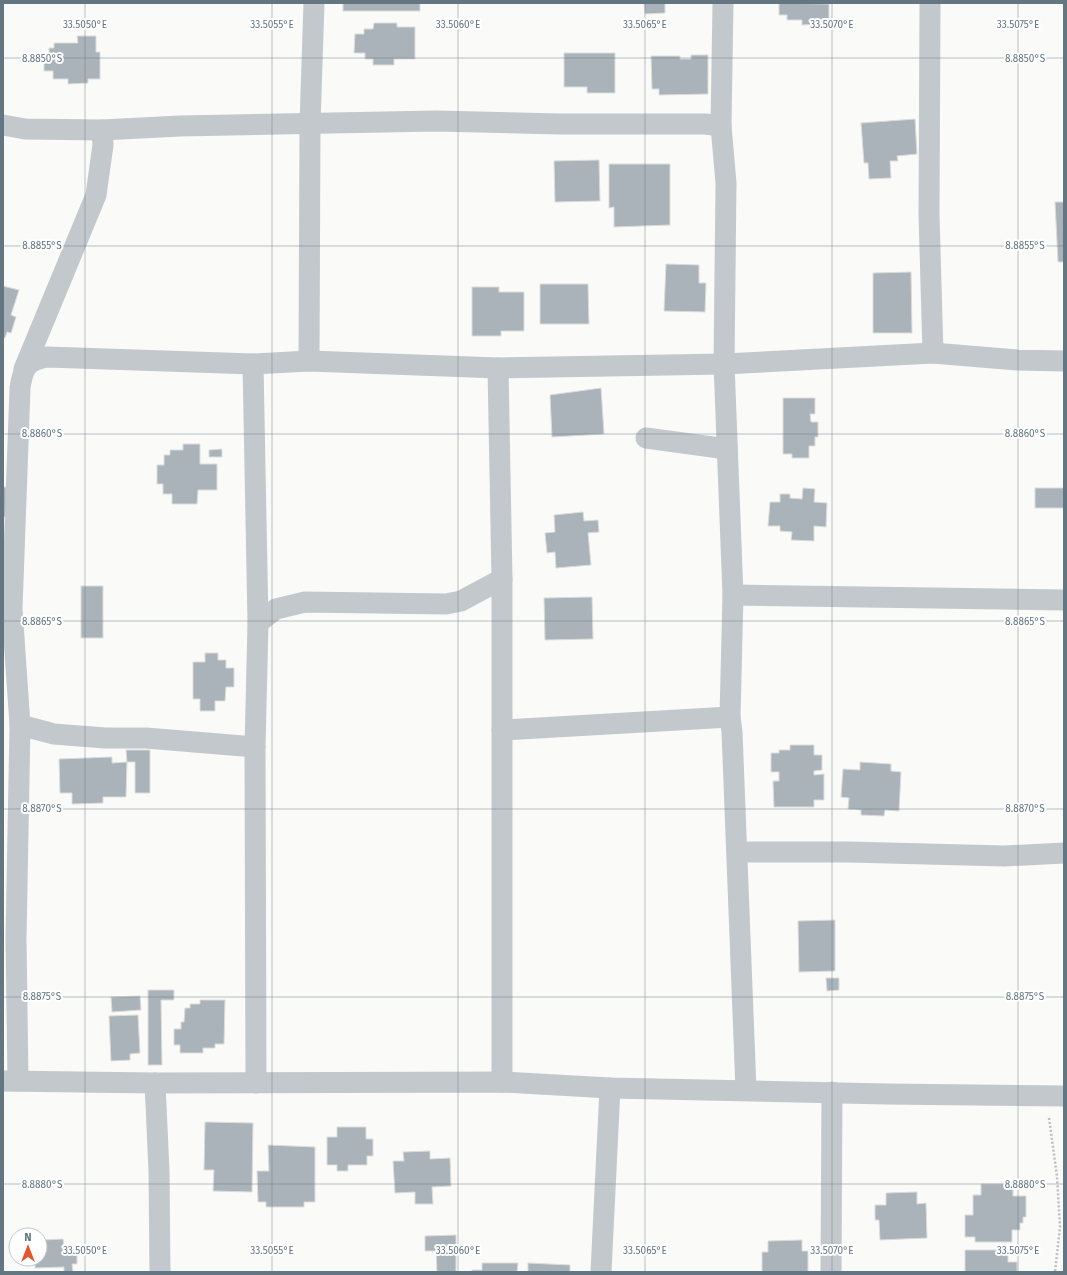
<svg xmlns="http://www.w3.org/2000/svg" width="1067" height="1275" font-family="'Fira Sans',sans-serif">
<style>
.building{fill:#aab3b9;stroke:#dcdcda}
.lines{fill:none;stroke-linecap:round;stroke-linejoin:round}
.path{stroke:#bbbfc2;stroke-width:2.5;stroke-dasharray:2 2;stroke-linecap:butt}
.minor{stroke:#c3c8cc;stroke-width:21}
.ticks{fill:none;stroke:#657683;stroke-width:1;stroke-opacity:0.45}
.ticks-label{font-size:10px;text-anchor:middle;fill:#657683;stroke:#fff;stroke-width:4;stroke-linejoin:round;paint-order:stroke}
</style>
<rect width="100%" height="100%" fill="#fafaf8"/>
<!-- building -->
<g class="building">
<rect x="343" y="3" width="77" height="8"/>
<polygon points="644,3 665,3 665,13 645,14"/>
<polygon points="774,3 829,4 829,20 821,20 821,24 802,25 802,20 787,20 787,15 779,15 779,3"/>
<polygon points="374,23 397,23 397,27 415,27 415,59 394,59 394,65 373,65 373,59 365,59 365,53 354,53 355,34 364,34 364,29 373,29"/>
<polygon points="77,36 96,36 96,52 100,52 100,79 88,79 88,83 68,84 68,79 53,79 53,71 44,71 44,59 49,59 49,48 54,48 54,43 78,43"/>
<polygon points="564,53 615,53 615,93 587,93 587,87 564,87"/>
<polygon points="691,55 708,55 708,94 659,95 659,89 652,89 651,56 680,56 680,59 691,59"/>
<polygon points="915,119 917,154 897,156 898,161 890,161 891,178 869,179 868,163 864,163 861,123"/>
<polygon points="599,160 600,201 555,202 554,161"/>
<polygon points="609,164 670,164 670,225 614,227 614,207 609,208"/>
<polygon points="1055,202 1064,202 1064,262 1058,262"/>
<polygon points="666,264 699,265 699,283 706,283 705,312 664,311"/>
<polygon points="911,272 912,333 873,333 873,273"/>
<polygon points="540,284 588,284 589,324 540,324"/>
<polygon points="3,286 19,290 11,315 16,317 11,333 7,332 5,338 3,337"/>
<polygon points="472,287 499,287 499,292 524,292 524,331 501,331 501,336 472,336"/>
<polygon points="601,388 604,434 552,437 550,395"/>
<polygon points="783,398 815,398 815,414 810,414 811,422 818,422 818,437 815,437 815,446 809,446 809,458 792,458 792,454 783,454"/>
<polygon points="183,444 200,444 200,464 217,464 217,490 198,490 197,504 172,504 172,494 163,494 163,484 157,484 157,465 164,465 164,455 170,455 170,450 183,450"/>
<polygon points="222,449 222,457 209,457 209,450"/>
<polygon points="3,487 6,487 7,517 3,517"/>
<polygon points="803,488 815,489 814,502 827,503 826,527 814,526 814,541 791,540 792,532 780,531 780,526 768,526 770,502 780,502 780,494 790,494 790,498 802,499"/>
<rect x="1035" y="488" width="29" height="20"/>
<polygon points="583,512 584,521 598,520 599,532 588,533 591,565 556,568 555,552 547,553 545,533 555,532 554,515"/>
<rect x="81" y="586" width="22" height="52"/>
<polygon points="592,597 593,639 545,640 544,598"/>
<polygon points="205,653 218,653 218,660 226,660 226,668 234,668 234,687 226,687 225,701 215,701 215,711 200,711 200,699 193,699 193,662 205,662"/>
<polygon points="790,745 814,745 814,755 822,755 822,770 814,771 814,775 824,774 824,800 814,800 814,807 774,807 773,781 779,781 779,772 771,772 771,753 779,753 779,750 790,750"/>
<polygon points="126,750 150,750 150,793 135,793 135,762 127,762"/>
<polygon points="112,757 112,763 127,762 126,797 103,797 103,803 72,804 72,793 60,793 59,759"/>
<polygon points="860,762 891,764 891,771 901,772 899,811 885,810 884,816 861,815 861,810 848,809 849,798 841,797 843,769 860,770"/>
<polygon points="835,920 835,971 799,972 798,921"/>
<polygon points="826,978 839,978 839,990 827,991"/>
<polygon points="148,990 174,990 174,1000 161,1000 162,1065 148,1065"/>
<polygon points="140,996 141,1010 112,1012 111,997"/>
<polygon points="200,1000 225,1000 224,1044 215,1044 215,1048 203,1048 203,1053 180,1053 180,1045 174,1045 174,1029 181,1029 181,1022 184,1022 185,1008 190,1008 190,1004 200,1004"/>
<polygon points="138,1015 140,1053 130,1054 130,1060 111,1061 109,1016"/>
<polygon points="205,1122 253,1123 252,1192 213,1191 214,1170 204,1170"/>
<polygon points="337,1127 366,1127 366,1139 373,1139 373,1156 367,1156 367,1165 348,1165 348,1171 337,1171 337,1165 327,1165 327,1137 337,1137"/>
<polygon points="268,1145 315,1147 315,1202 304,1202 304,1207 266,1207 266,1202 258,1202 257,1171 269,1171"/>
<polygon points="430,1151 430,1159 450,1158 451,1186 432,1187 433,1204 415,1204 415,1192 395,1193 393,1161 404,1161 403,1152"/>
<polygon points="981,1184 1013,1184 1013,1196 1026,1196 1026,1217 1023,1217 1023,1223 1020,1223 1020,1230 1012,1230 1012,1242 975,1242 975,1237 965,1237 965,1215 973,1215 973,1195 981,1195"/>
<polygon points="917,1192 917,1204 926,1203 927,1238 880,1240 879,1220 875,1220 875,1205 886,1205 886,1193"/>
<polygon points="456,1235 456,1272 437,1272 436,1251 425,1251 425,1236"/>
<polygon points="63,1239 64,1247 77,1246 77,1264 72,1264 73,1272 64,1272 64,1267 35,1268 35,1259 40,1259 40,1250 43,1250 42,1240"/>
<polygon points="802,1240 802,1251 808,1251 808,1272 762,1272 762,1252 768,1252 768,1241"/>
<polygon points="965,1250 1008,1250 1008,1262 1017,1262 1017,1272 965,1272"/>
<polygon points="482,1263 518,1263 517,1272 472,1272 472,1270 482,1270"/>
<polygon points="528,1263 570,1265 570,1272 528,1272"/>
</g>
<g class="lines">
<!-- path -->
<polyline class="path" points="1049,1118 1057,1176 1060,1227 1055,1272"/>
<!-- minor -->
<g class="minor">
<polyline points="723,3 721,126 726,183 724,364 733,595 730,717 732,732 746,1090"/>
<polyline points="930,3 929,214 933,353"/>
<polyline points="3,125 25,129 102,130 180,126 436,121 559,124 705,124 721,126"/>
<polyline points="309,361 310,124 314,3"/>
<polyline points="253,364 258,623 255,747 256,1083"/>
<polyline points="498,368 502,579 502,1082"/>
<polyline points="24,369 96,195 103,145 102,130"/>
<polyline points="646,438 727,449"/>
<polyline points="733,595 1064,600"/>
<polyline points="258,623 276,609 305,602 446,604 461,601 502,579"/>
<polyline points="20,725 54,734 105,738 146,738 255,747"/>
<polyline points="502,730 730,717"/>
<polyline points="737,852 849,852 1004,856 1064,853"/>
<polyline points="3,1081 155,1083 502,1082 610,1088 887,1094 1064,1096"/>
<path d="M18,1081L16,939L20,725L12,609L20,388C23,368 26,361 47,357L253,364L309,361L498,368L724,364L933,353L1017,360L1064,361"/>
<polyline points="155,1083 159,1171 160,1272"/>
<polyline points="601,1272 610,1088"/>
<polyline points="831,1272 832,1092"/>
</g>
</g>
<!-- ticks -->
<path class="ticks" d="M85,3V1272M272,3V1272M458,3V1272M645,3V1272M832,3V1272M1018,3V1272M3,58H1064M3,246H1064M3,434H1064M3,621H1064M3,809H1064M3,997H1064M3,1184H1064"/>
<g class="ticks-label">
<text x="85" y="28">33.5050°E</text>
<text x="272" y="28">33.5055°E</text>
<text x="458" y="28">33.5060°E</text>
<text x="645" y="28">33.5065°E</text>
<text x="832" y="28">33.5070°E</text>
<text x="1018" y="28">33.5075°E</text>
<text x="42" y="62">8.8850°S</text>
<text x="1025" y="62">8.8850°S</text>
<text x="42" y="249">8.8855°S</text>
<text x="1025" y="249">8.8855°S</text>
<text x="42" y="437">8.8860°S</text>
<text x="1025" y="437">8.8860°S</text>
<text x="42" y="625">8.8865°S</text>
<text x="1025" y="625">8.8865°S</text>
<text x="42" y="812">8.8870°S</text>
<text x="1025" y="812">8.8870°S</text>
<text x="42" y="1000">8.8875°S</text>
<text x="1025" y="1000">8.8875°S</text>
<text x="42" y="1188">8.8880°S</text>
<text x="1025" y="1188">8.8880°S</text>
<text x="85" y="1254">33.5050°E</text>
<text x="272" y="1254">33.5055°E</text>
<text x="458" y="1254">33.5060°E</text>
<text x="645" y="1254">33.5065°E</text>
<text x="832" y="1254">33.5070°E</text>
<text x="1018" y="1254">33.5075°E</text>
</g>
<!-- border -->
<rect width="1067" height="1275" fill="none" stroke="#657683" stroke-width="8"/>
<!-- north arrow -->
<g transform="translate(28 1247)"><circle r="19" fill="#ffffff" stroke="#c1c8cd"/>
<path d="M0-3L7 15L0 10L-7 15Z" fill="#e4572e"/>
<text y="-6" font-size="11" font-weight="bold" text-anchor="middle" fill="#657683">N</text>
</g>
</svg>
